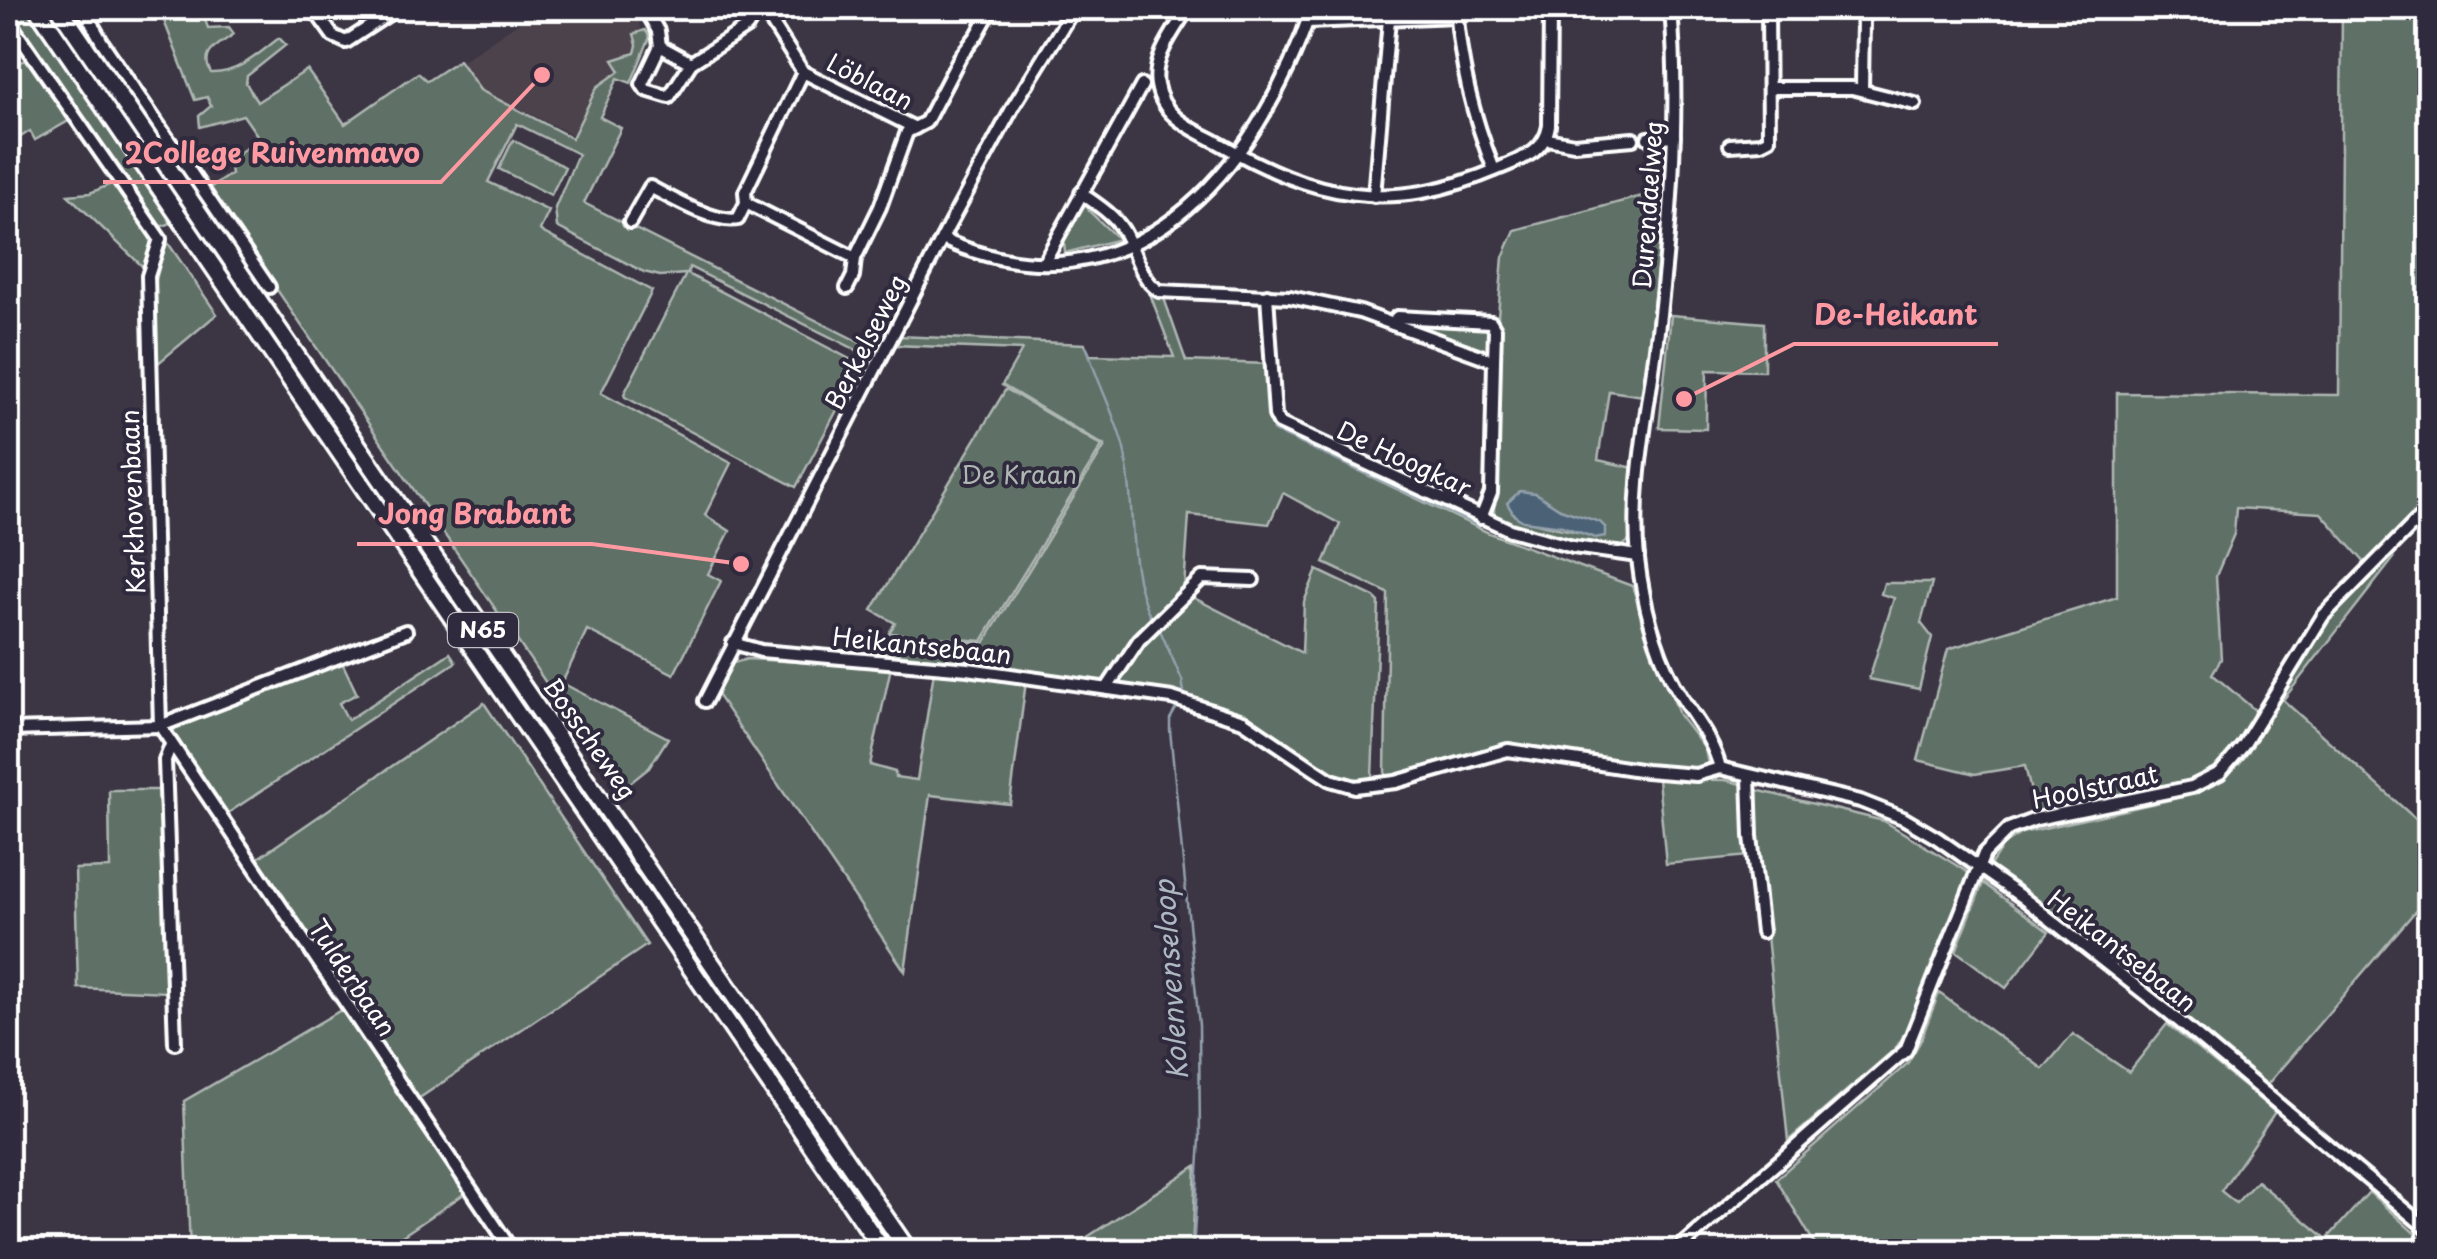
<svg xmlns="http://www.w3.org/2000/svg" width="2437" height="1259" font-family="'Playpen Sans',sans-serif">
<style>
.built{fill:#4c424c}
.green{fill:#5e6f66;stroke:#aeb7b2;stroke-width:2.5;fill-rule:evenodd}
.water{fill:#4b6276;stroke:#93a1ad;stroke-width:2.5}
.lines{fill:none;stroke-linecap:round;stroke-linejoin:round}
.stream{stroke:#93a1ad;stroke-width:2.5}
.minor-casing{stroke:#fff;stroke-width:18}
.primary-casing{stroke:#fff;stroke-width:22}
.minor{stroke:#2f2a3d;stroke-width:10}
.primary{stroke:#2f2a3d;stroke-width:15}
.labels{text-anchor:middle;stroke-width:8;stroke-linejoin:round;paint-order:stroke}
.shield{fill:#2f2a3d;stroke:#c1bfc5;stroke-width:2.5}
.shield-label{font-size:22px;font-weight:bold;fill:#fff}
.street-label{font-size:25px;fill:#fff;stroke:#2f2a3d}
.park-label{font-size:25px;fill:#aeb7b2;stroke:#2f2a3d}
.water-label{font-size:28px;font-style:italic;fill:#aeb8c1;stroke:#2f2a3d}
.leader{fill:none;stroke:#ff9aa2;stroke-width:4}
.callout-dot{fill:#ff9aa2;stroke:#2f2a3d;stroke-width:4}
.callout-label{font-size:28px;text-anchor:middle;font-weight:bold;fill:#ff9aa2;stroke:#2f2a3d;stroke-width:8;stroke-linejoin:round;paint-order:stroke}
</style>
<rect width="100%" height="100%" fill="#3c3544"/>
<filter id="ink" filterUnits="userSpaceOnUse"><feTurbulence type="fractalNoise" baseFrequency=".01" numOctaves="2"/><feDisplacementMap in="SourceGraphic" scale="20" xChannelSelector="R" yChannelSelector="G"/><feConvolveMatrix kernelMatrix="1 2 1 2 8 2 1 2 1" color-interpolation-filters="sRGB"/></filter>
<g filter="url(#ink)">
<!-- built -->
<polygon class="built" points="540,8 633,8 646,41 627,78 615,72 579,138 481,90 461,61"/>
<!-- green -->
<g class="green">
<polygon points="8,8 25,8 174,222 157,228"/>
<path d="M159,8H210L204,17L208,28L229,27L234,34C219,45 199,52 211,73C238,74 259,53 279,38L286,45L247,76L246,83L257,102L307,70L345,124L418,73L427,81L459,60L480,90L572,138L597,87L620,71L613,60L635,53L637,45L634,34L645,30L650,37L631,83L618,78L600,117L621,128L584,203L871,348L867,355L689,267L688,274L861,365L796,487L625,397L624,394L686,274L660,276L644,272L557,227L555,208L578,154L517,124L488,182L549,211L540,230L542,232L652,291L601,393L731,463L705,515L730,531L708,574L721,581L674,674L587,630L562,683L668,738L649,768L620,791L208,189L231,174L229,160L259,138L243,115L200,127L199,116L211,106L207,97L195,100Z"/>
<path d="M2342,8H2429L2430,339L2425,341L2430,355L2429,498L2366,564L2321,513L2236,508L2234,534L2216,576L2221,659L2212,674L2256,711C2242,733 2230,757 2209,772C2183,791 2074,805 2036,813L2025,766L1975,774L1918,760L1948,649L2117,597V393L2339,395Z"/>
<polygon points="28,60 72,119 35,140 30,131 16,140 14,152 8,152 8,65"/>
<polygon points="513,140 565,167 551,195 499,169"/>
<polygon points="116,182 151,238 148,264 143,267 68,195 90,193"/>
<path d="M1665,190L1644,396L1609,391L1598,460L1634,468L1631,539L1618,550L1555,539L1499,521L1494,513L1498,316L1503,257L1515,230ZM1520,492C1536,491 1544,501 1558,508C1574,516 1590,517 1605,527V536C1592,536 1524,522 1514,515Z"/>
<polygon points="1086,201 1089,211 1114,235 1118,237 1120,233 1124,238 1065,253 1064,241"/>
<polygon points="166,240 217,314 156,365 154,288"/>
<path d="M1148,289L1164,298L1186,361L1268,364L1273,430L1489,533L1632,586L1679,715L1705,749L1708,765C1650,782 1581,748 1523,745C1482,743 1434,768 1395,780L1388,779L1385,772L1388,593L1324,563L1340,524L1283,493L1269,524L1189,515L1184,588L1151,617L1155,627L1192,597L1302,653L1304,602L1317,570L1374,597L1379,602L1372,777L1369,782L1350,781L1334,776L1235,714L1190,698L1017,668L873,651L877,633L884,636L984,643L1105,446L1002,385L1022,350L893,345L898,336L1085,344L1090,355L1174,357Z"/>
<polygon points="1671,315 1764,323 1764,371 1707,370 1706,429 1659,428"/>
<polygon points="1402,322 1487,325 1490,330 1489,352 1485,354"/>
<polygon points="1006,389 1102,446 982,641 889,633 895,623 872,610"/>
<path d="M2391,556L2394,558L2283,700L2429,831V895L2266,1086L1989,867L2004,844L2022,833L2187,796C2212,788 2228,777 2245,757L2324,626Z"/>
<polygon points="1884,583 1932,583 1921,623 1932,637 1919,689 1869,679 1894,598 1881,594"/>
<polygon points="450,653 456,662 228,813 174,734 174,726 342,662 357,694 339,703 348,720"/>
<polygon points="747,659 891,667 870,765 895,772 895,777 917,780 934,671 1026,681 1010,804 930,795 905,971 716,693 730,664"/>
<polygon points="484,703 647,945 418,1099 258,858"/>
<polygon points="1658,779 1725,780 1742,784 1750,856 1666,864"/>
<polygon points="1752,789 1884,821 1969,873 1906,1033 1895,1049 1788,1141"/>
<polygon points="109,790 160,790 167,992 78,988 75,869 110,868"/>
<polygon points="1983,883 2049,932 2006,988 1956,951"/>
<polygon points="1939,993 2043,1069 2073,1034 2129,1072 2167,1024 2275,1112 2221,1191 2236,1203 2257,1181 2327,1239 2369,1192 2419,1237 2410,1252 1819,1251 1776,1179 1907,1064 1920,1042"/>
<polygon points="343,1009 467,1192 380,1251 190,1251 184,1101"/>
<polygon points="1196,1166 1192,1251 1066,1251"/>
</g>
<!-- water -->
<polygon class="water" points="1520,491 1535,493 1560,509 1600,522 1605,527 1605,536 1595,538 1562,526 1523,521 1514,515 1507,503"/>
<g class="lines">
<!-- stream -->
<g class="stream">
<path d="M1087,347C1096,381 1115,413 1124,449C1137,505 1125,563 1150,616"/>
<polyline points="1274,431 1479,526"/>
<polyline points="1159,628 1182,680 1184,692"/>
<polyline points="1177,707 1170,719 1170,730 1199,1025 1200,1139 1193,1252"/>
</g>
<!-- minor casing -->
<g class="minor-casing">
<g id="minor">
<polyline points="83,8 102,42 269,287"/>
<polyline points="313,8 333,36 346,42 398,8"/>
<polyline points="645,8 658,31 660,46 642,84 646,90 669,97 691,63 747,27 759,8"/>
<polyline points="779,8 772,23 803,72"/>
<path d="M1188,8C1175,30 1152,57 1157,85C1162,116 1190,128 1215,141C1316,199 1390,215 1500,168C1523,158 1544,153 1549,126L1550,8"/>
<path d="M1456,8C1461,68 1472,113 1494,170"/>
<path d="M1671,8C1680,121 1670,235 1656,348C1647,419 1631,487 1638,559C1643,600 1654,645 1673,682C1688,712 1712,735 1720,768"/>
<polyline points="1856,8 1863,19 1862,90"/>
<polyline points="8,20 160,239 148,276 160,726 513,1252"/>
<polyline points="1307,22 1457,16"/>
<polyline points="660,46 691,63"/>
<polyline points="1770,88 1852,88 1915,104"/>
<polyline points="1648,138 1674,136"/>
<polyline points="1547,139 1574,144 1633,139"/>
<polyline points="1730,145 1761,143 1769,139 1768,8"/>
<path d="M1081,193C1096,204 1112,213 1123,230C1135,249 1139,278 1159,291L1290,297L1360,312L1494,361L1491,493L1481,518"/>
<polyline points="1374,196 1389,19"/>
<polyline points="746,203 855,258"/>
<path d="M630,222L650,187C671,198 715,224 738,219L746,203L745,192L803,72L915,128"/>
<path d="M942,239C1129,324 1257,171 1312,8"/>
<polyline points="1044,262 1142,85"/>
<polyline points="847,288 853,276 855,258 880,207 907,132 926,122 960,57 977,35 992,8"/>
<polyline points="1267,295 1275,415 1279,423 1510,530 1573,547 1638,556"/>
<polyline points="1393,324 1397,317 1491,322 1495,329 1494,361"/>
<polyline points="733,643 761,651 968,669 1172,698 1243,721 1314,769 1331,780 1355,787 1396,782 1508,750 1646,771 1696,775 1720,768 1860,801 1903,818 1937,838 2023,898 2168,1012 2430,1231"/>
<polyline points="1107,688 1139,640 1202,578 1253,580"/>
<polyline points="705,701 948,227 1014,105 1074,8"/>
<polyline points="8,730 160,726 406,631"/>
<polyline points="171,745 165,760 175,1043"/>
<polyline points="1749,776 1751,836 1762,932"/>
<polyline points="1675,1252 1906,1050 1984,854 2009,829 2036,819 2192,787 2220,773 2243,746 2323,616 2430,507"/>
</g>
</g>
<!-- primary casing -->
<g class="primary-casing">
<g id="primary">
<polyline points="37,8 884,1252"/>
<polyline points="59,8 909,1252"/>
</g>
</g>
<!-- minor -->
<use href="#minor" class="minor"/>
<!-- primary -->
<use href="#primary" class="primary"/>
</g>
</g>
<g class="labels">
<!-- shield labels -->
<rect class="shield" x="448" y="613" width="70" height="34" rx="8"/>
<g class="shield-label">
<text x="483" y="638">N65</text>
</g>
<!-- street labels -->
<g class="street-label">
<text transform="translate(870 82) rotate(27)" y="9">Löblaan</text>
<text transform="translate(1648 205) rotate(-86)" y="9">Durendaelweg</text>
<text transform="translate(866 342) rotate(-63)" y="9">Berkelseweg</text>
<text transform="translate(1404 459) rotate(25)" y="9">De Hoogkar</text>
<text transform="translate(133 502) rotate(-92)" y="9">Kerkhovenbaan</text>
<text transform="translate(922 646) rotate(6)" y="9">Heikantsebaan</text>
<text transform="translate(590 739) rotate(55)" y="9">Bosscheweg</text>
<text transform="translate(2095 787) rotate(-12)" y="9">Hoolstraat</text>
<text transform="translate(2122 951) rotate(38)" y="9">Heikantsebaan</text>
<text transform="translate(352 978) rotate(56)" y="9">Tulderbaan</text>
</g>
<!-- park labels -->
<g class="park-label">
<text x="1019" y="484">De Kraan</text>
</g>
<!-- water labels -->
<g class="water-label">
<text transform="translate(1171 980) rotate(-94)" y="10">Kolenvenseloop</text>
</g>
</g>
<!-- callouts -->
<path class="leader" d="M542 75L441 182H103M1684 399L1794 344H1998M741 564L592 544H357"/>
<g class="callout-dot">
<circle cx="542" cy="75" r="10"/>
<circle cx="1684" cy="399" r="10"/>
<circle cx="741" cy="564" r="10"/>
</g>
<g class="callout-label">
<text x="272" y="163">2College Ruivenmavo</text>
<text x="1896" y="325">De-Heikant</text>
<text x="475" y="524">Jong Brabant</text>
</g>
<!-- margin -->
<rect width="2437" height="1259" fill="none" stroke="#2f2a3d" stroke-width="40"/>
<rect x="20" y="20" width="2397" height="1219" fill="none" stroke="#fff" stroke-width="4" filter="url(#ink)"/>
</svg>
